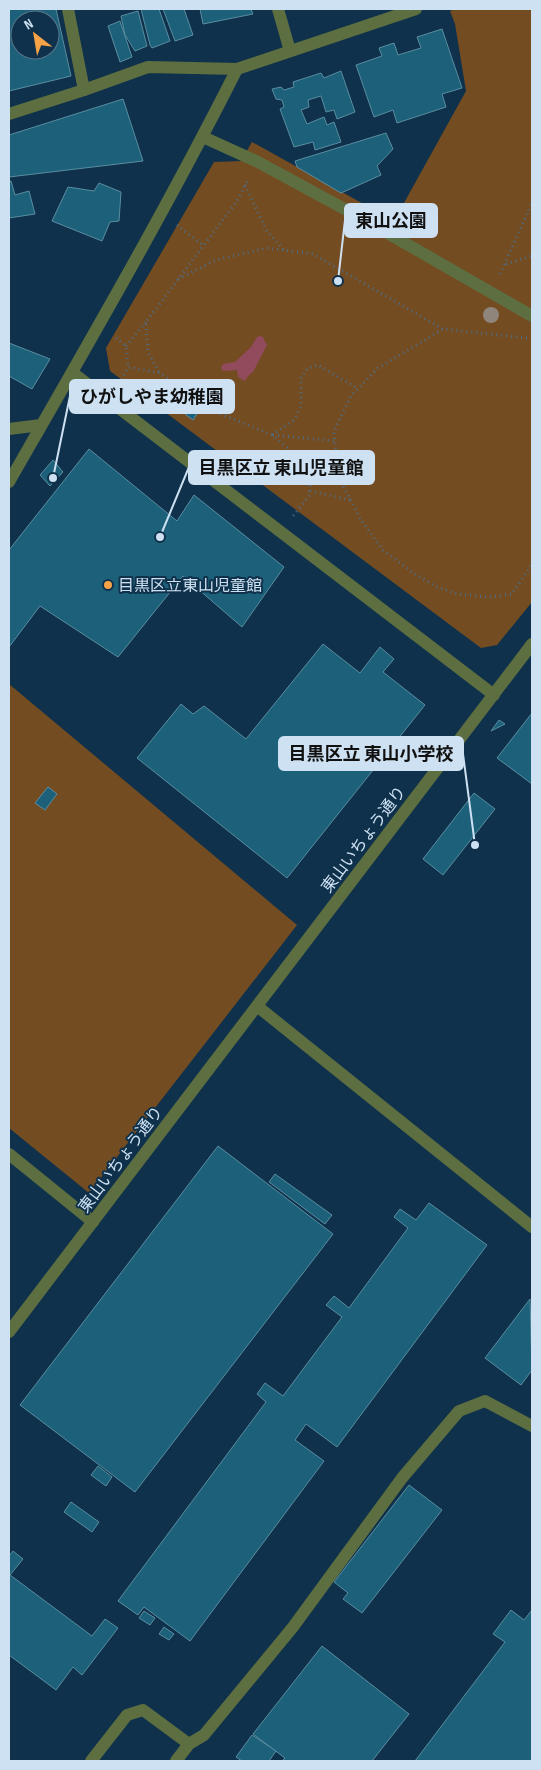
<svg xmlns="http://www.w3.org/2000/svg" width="541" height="1770" font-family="'Sofia Sans Condensed','Noto Sans JP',sans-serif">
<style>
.green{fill:#744c22}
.water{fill:#914b5d}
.building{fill:#1c6179;stroke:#5a8da1;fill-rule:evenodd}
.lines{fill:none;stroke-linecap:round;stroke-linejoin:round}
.path{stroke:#4f6c83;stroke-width:3;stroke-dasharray:1 4;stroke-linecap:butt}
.minor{stroke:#5d6e40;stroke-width:12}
.tree{fill:#8f857a}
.poi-dot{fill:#f6a247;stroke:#0f314b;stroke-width:2}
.labels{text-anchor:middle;stroke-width:4;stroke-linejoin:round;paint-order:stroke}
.poi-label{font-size:16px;fill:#cee1f2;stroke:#0f314b;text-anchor:start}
.street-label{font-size:16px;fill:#cee1f2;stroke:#0f314b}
.leader{fill:none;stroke:#cee1f2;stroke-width:2}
.callout-dot{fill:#cee1f2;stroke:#0f314b;stroke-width:2}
.callout{fill:#cee1f2;stroke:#cee1f2;stroke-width:2}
.callout-label{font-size:18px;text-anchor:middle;font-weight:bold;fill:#111}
</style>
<rect width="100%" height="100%" fill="#0f314b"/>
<!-- green -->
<g class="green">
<polygon points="456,9 532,9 532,602 497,645 481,648 110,371 106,348 214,162 241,161 252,142 394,221 466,91 455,24 450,11"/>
<polygon points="9,684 297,925 89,1193 9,1128"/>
</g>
<!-- water -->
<polygon class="water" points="262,336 267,345 253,372 248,376 245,381 238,377 237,370 223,371 221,368 223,364 235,362 251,347 257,337"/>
<!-- building -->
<g class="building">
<path d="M9,9H56L71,76L9,91ZM20,20H50V50H20Z"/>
<polygon points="141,9 159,9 170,41 152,48 150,45"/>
<polygon points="163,9 184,9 193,35 175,41"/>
<polygon points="200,9 251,9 253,14 203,24"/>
<polygon points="138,11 147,46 135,51 125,35 121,16"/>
<polygon points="120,21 132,57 120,62 108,26"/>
<polygon points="442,29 462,88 442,94 446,107 397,123 393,110 374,117 356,65 382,56 379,48 394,43 398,55 421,48 417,37"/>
<polygon points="341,71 355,112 337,119 334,110 326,112 321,96 308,100 309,107 301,110 307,124 324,117 327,125 334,122 341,142 315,150 313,142 294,147 280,109 284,107 282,100 276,99 272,89 281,87 284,90 294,87 293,82 321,73 324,78"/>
<polygon points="123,99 143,161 9,177 9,135"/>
<polygon points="386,133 393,149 377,166 381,175 341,193 297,167 295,161"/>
<polygon points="9,181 11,181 15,195 29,191 35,214 9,218"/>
<polygon points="99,183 121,192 119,221 110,222 102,241 52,221 68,187 94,191"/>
<polygon points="9,343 50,359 32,389 9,376"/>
<polygon points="190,407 198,412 193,420 185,414"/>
<polygon points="89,449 177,521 194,495 284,567 242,627 183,576 118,657 40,606 9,647 9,550"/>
<polygon points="53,460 63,472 50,486 40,475"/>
<polygon points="323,644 360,673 380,647 394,659 383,672 425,705 287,878 137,758 181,704 193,714 204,706 246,739"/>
<polygon points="532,713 532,784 497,758"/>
<polygon points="499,720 505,724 491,731"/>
<polygon points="48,787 57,794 45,810 35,803"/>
<polygon points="474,793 495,809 443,875 423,859"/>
<polygon points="218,1146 333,1234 135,1492 20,1405"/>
<polygon points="275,1174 332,1215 325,1224 269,1182"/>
<polygon points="429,1203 487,1245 337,1447 306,1424 295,1440 324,1461 190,1641 144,1607 138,1615 118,1601 266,1402 257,1394 265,1383 283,1396 342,1317 326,1305 334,1296 349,1308 408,1228 394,1217 400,1209 416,1220"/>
<polygon points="530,1299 532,1370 521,1385 485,1358"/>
<polygon points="98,1466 112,1477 106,1486 91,1475"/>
<polygon points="409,1485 442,1510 362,1613 343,1599 348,1593 334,1582"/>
<polygon points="71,1502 99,1522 92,1532 64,1512"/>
<polygon points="13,1551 23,1559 10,1575 92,1636 105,1619 118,1628 82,1675 73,1667 56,1690 9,1655 9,1556"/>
<polygon points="511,1610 524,1620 532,1610 532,1761 415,1761 505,1642 493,1634"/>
<polygon points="144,1611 155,1618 150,1625 139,1618"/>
<polygon points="164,1627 174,1634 169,1640 159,1634"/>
<polygon points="322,1646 409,1714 372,1761 282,1761 285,1758 253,1734"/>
<polygon points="252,1735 276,1751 269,1761 242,1761 236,1757"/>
</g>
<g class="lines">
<!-- path -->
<g class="path">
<polyline points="245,185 266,230 284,250"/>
<polyline points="177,225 204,246"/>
<polyline points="506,264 532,256"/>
<polyline points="500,274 532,203"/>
<polyline points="178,279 216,260 267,248 313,254 443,329"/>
<polyline points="116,338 126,346 128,367"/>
<polyline points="527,338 443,329 378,368 351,396 334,431 338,476 361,520 383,550 415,574 435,586 457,594 489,597 512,594 532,564"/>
<polyline points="126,346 146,322"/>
<polyline points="159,372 148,352 146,322 237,201 248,180"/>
<polyline points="119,384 128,367 160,373 206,408 272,435 290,450 310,485 309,496 293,516"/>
<polyline points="272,435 294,420 301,406 301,378 308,368 318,365 357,388"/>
<polyline points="273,435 335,441"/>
<polyline points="310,491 350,500"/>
</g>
<!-- minor -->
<g class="minor">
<polyline points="68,9 84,90"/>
<polyline points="278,9 290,51"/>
<polyline points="9,114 84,90 148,67 237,69 416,9"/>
<polyline points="203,137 258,162 363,219 532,316"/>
<polyline points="73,373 494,695"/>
<polyline points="9,429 41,425"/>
<path d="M9,482C87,346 166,210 237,69"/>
<polyline points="257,1006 532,1227"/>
<polyline points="9,1154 93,1222"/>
<polyline points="9,1332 532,644"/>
<polyline points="91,1761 127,1715 143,1710 189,1744"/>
<polyline points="176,1761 189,1744 204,1735 293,1627 402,1478 459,1411 485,1401 532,1426"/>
</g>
</g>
<!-- trees -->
<circle class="tree" cx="491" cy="315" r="8"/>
<!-- markers -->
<circle class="poi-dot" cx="108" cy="585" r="5"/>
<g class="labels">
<!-- poi labels -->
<g class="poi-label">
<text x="118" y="591">目黒区立東山児童館</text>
</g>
<!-- street labels -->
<g class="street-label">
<text transform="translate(363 839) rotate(-53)" y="6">東山いちょう通り</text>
<text transform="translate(120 1159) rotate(-53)" y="6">東山いちょう通り</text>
</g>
</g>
<!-- callouts -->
<path class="leader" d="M338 281L345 220M53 478L70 396M160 537L189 467M475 845L463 754"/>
<g class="callout-dot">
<circle cx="338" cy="281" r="5"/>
<circle cx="53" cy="478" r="5"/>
<circle cx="160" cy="537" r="5"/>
<circle cx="475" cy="845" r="5"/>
</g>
<g class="callout">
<rect x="345" y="204" width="92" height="33" rx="5"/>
<rect x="70" y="380" width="164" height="33" rx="5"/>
<rect x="189" y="451" width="185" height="33" rx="5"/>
<rect x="279" y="737" width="184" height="33" rx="5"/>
</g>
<g class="callout-label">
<text x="391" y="227">東山公園</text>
<text x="152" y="403">ひがしやま幼稚園</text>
<text x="281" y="474">目黒区立 東山児童館</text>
<text x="371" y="760">目黒区立 東山小学校</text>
</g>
<!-- border -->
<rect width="541" height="1770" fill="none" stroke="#cee1f2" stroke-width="20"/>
<!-- north arrow -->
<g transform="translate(35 35) rotate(329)"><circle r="24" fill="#0f314b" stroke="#5b778e"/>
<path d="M0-4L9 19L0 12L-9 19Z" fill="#f6a247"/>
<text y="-8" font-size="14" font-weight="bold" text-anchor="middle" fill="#cee1f2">N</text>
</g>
</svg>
